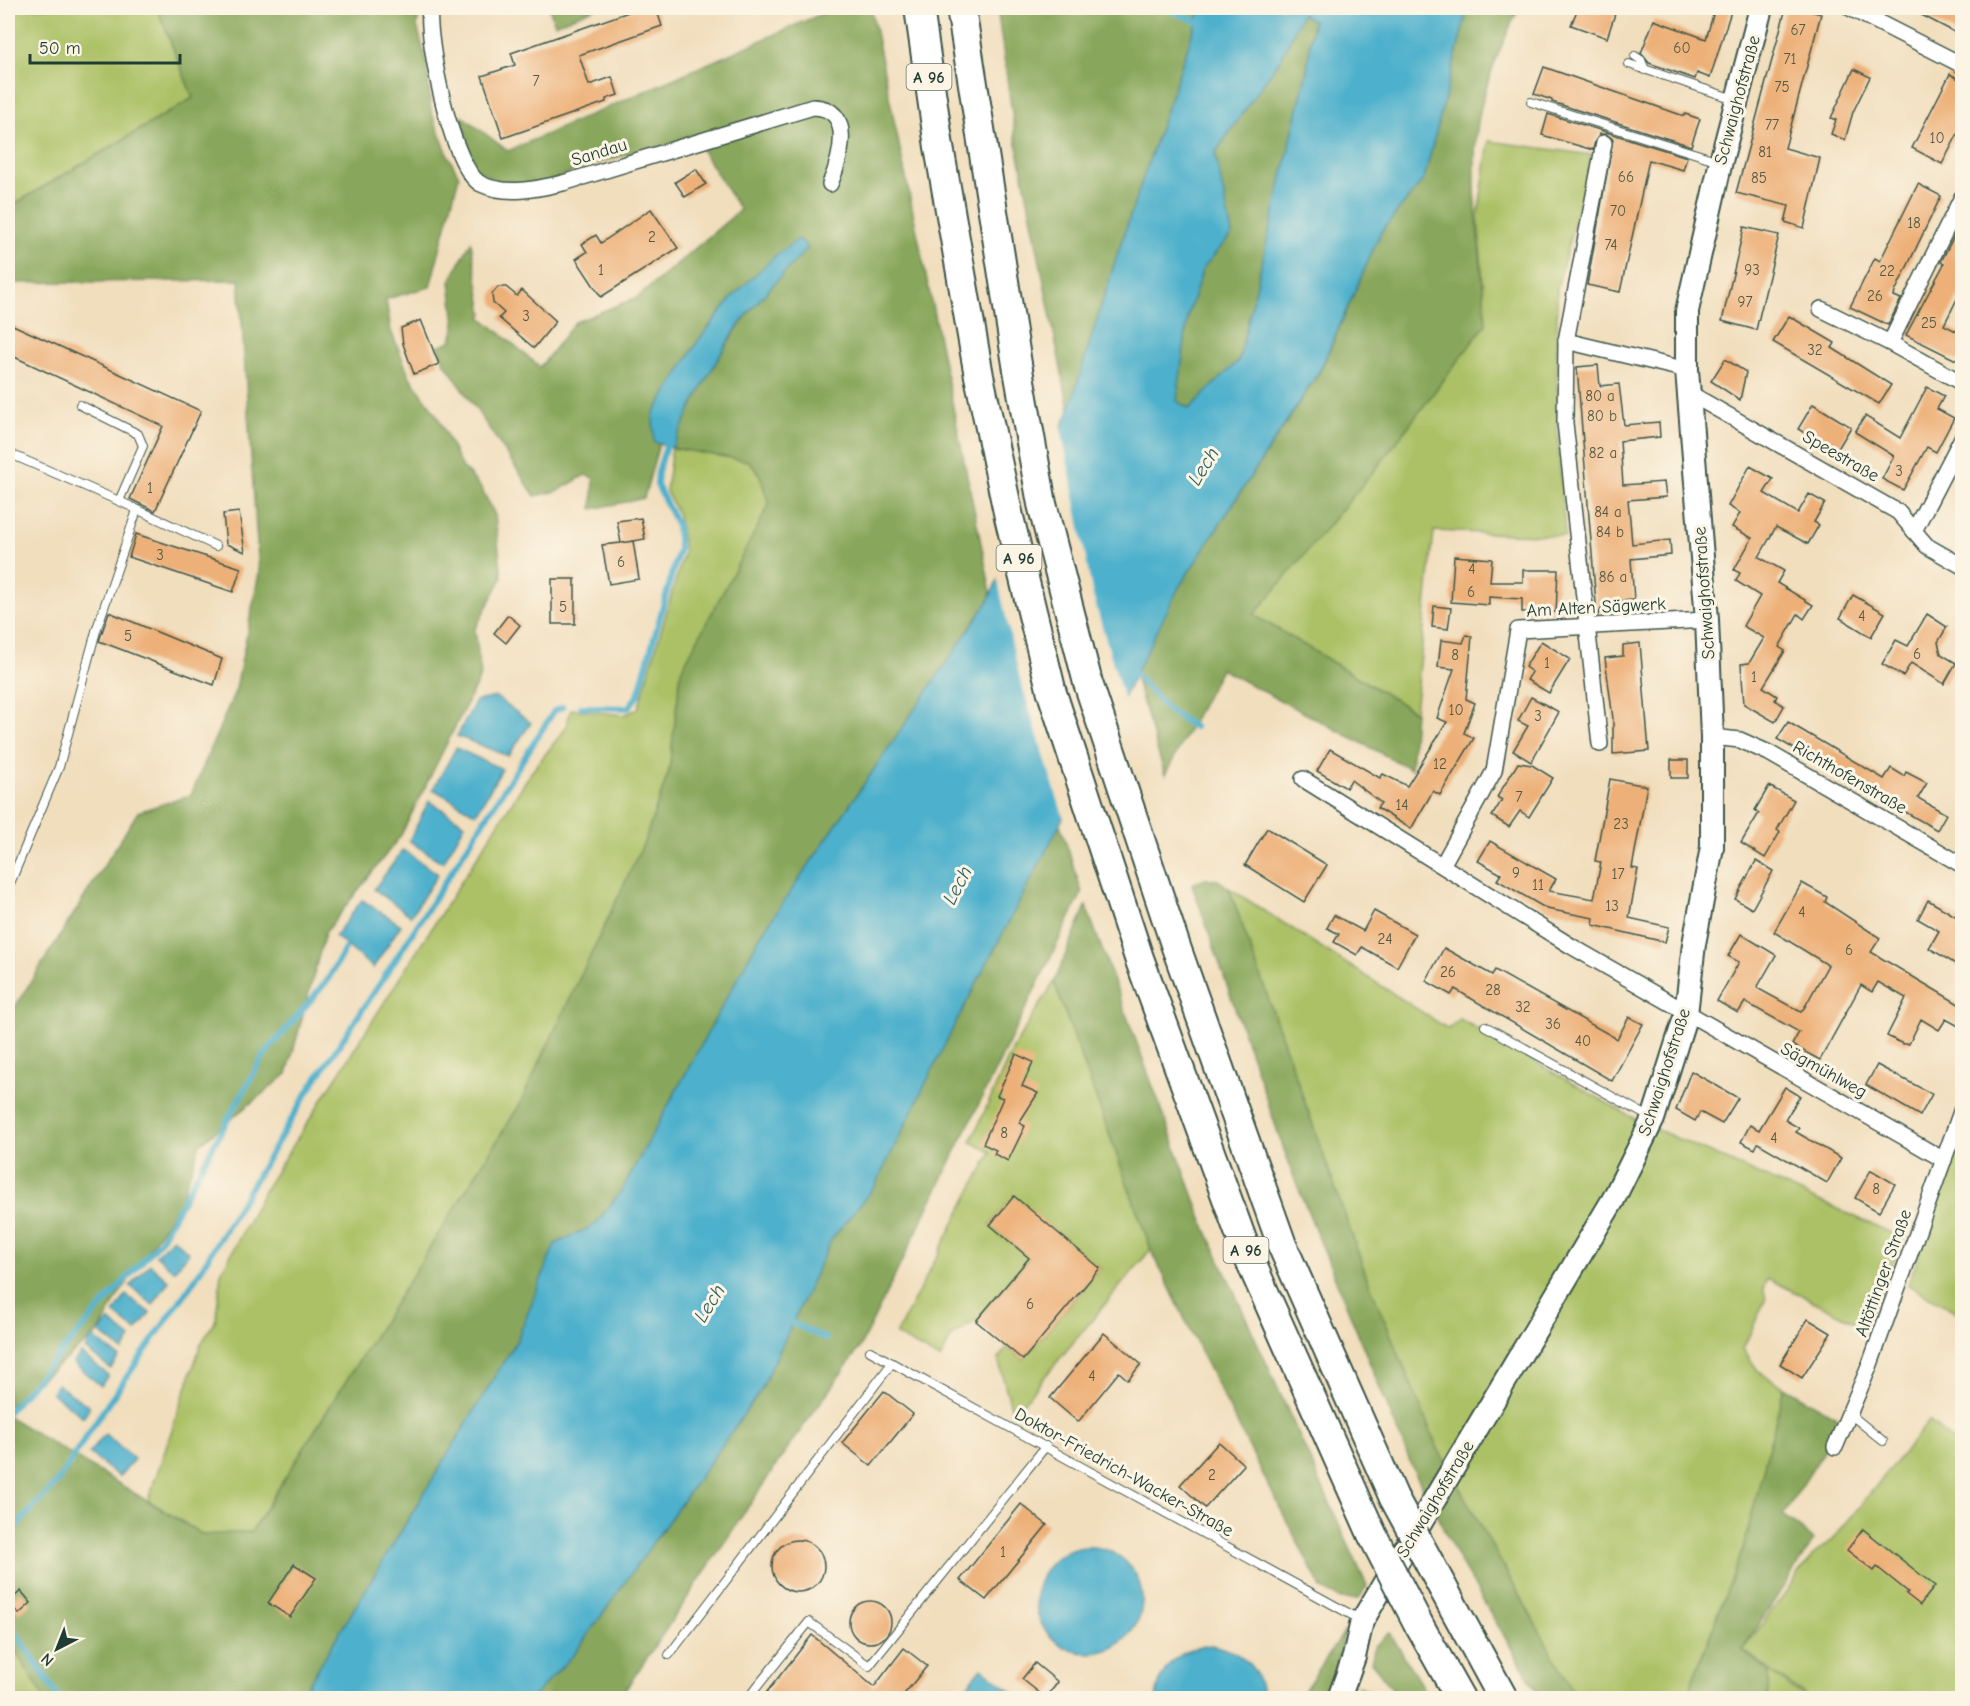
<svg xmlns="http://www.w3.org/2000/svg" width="1970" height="1706" font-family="'Comic Neue',sans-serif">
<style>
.green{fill:#acc166;stroke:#667f4d;stroke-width:1.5}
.forest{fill:#89a75b;stroke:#547248;stroke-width:1.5}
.water{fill:#4db0cc;stroke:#367680;stroke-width:1.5;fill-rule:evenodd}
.pier{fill:#f1debd}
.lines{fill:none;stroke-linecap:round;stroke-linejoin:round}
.stream{stroke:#4db0cc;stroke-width:6}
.building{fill:#edb078}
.lane-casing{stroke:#3e5549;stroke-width:10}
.street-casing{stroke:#3e5549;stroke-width:18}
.secondary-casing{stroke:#3e5549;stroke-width:26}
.highway-casing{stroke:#3e5549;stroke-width:32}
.lane{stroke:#fff;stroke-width:8}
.street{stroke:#fff;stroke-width:15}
.secondary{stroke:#fff;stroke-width:22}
.highway{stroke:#fff;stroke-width:28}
.highway-bridge-casing{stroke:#3e5549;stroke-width:32;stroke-linecap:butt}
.highway-bridge{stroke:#fff;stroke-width:28}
.labels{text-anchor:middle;stroke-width:6;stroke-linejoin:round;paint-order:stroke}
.number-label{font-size:15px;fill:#525a45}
.shield{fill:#fcf5e5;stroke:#617469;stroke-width:1.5}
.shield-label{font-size:16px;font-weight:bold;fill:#1f3d34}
.street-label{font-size:18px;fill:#1f3d34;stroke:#fcf5e5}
.water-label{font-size:20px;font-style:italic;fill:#2d6062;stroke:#fcf5e5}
</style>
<rect width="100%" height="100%" fill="#fcf5e5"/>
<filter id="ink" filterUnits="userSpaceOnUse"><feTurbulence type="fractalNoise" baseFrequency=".0167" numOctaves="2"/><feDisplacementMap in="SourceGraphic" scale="12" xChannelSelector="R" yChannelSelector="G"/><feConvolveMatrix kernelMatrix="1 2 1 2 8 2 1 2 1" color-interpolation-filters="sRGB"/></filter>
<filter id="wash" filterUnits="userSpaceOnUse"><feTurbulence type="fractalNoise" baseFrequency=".008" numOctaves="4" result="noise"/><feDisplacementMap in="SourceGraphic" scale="24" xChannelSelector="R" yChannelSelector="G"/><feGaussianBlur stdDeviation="1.35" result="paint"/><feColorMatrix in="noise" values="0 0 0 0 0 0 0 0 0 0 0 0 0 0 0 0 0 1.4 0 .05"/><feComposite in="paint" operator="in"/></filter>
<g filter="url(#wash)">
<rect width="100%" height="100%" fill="#f1debd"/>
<!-- green -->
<g class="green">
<polygon points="8,8 157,8 193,98 8,208"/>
<polygon points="1489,141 1592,155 1557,288 1557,423 1565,536 1434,531 1415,712 1254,615 1378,466 1486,324 1478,216"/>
<polygon points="672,448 749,461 760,475 770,505 681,671 669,771 645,840 519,1106 251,1532 203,1535 148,1500 201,1344 216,1319 221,1273 265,1189 530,774 565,729 571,709 624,715 638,709 684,552 678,515 666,491"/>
<polygon points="1229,888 1448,1029 1460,1019 1642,1123 1903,1238 1878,1303 1859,1324 1767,1278 1763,1289 1766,1298 1743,1349 1759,1372 1784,1387 1744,1546 1686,1698 1575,1698 1438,1449 1367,1278"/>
<polygon points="1054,982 1151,1249 1013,1415 998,1359 1007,1347 1023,1360 1100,1268 1014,1197 990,1225 1029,1258 976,1321 953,1335 940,1359 896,1335 991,1152 971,1142 1013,1048"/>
<polygon points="1962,1128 1962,1315 1908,1285"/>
<polygon points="1929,1421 1962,1448 1962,1698 1808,1698 1743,1650 1812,1556 1833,1539"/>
<polygon points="8,1640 45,1698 8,1698"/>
<polygon points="1770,1672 1805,1698 1767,1698"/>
<polygon points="1358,1685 1382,1698 1352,1698"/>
</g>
<!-- forest -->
<g class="forest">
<polygon points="157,8 420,8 417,26 427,64 431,111 448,155 459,176 430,287 386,299 391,331 410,377 438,417 460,464 481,488 495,515 502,578 475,629 481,675 401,835 325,933 287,1074 200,1144 180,1202 118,1296 99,1332 8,1406 8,1018 138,812 191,795 236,689 259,573 239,280 8,283 8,208 193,98"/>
<polygon points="549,8 596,8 555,24"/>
<path d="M828,8H871L991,592L988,602L761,935L622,1190L595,1225L555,1244L517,1340L300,1698H45L8,1639V1416L203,1535L251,1532L519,1106L645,840L669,771L681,671L769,505L760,475L749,461L672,448C691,408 710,369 735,332C756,301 782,275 807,248L734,295L698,341L653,415L654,441L659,444L644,498L592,509L594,478L585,475L558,491L535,496L444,362L438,346L451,341L455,324L450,281L471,242L483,314L481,317L540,367L575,322L638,297L740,210L694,138C658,147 621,155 586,167C567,174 549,183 528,185C507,186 488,178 472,166L462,116L508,151L828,11Z"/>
<polygon points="997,8 1201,8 1119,249 1069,410 1015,134"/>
<path d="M1468,8H1519C1500,47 1479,95 1476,139C1471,197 1482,265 1486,324L1378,466L1254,615L1415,712L1411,769L1221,669L1165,775L1134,673L1179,587L1321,370L1381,232L1424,179Z"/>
<polygon points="1302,14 1313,21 1307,71 1239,360 1190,409 1177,401 1188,315 1203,268 1232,234 1215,153 1281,58"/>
<polygon points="1060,824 1082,893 860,1347 785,1452 620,1698 532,1698 575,1653 761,1390 831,1240 875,1186 953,1028"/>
<polygon points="1206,879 1218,880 1229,888 1367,1278 1438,1449 1577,1698 1541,1698 1460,1562 1413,1469 1291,1170 1192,884"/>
<polygon points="1086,906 1205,1227 1367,1586 1358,1599 1341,1599 1321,1588 1204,1359 1151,1249 1054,982"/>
<polygon points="1784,1387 1836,1417 1832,1439 1783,1515 1814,1540 1742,1650 1770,1672 1767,1698 1686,1698 1744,1546"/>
<polygon points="1345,1631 1327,1698 1299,1698"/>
<polygon points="1390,1633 1429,1698 1400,1698 1371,1662 1375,1646"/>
</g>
<!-- water -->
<g class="water">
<path d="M1201,8H1468L1424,179L1381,232L1320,370L1179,587L1060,824L953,1028L875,1186L831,1240L761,1390L575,1653L532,1698H300L517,1340L555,1244L595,1225L622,1190L761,935L988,602L1069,410L1119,249ZM1302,14L1313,21L1307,71L1239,360L1189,409L1177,401L1188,315L1203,268L1232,234L1215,153L1281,58Z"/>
<path d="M799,239L808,248C782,275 756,301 735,331C710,369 691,408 672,448L654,442L653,415L698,341L734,295L776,255Z"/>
<polygon points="496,697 531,723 508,756 457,736 476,701"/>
<polygon points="456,748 502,769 476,814 433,789"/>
<polygon points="429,801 465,824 443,863 409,841"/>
<polygon points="403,850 438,874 411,916 374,889"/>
<polygon points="362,900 401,925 373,968 335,936"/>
<polygon points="173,1238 189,1253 174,1271 156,1255"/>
<polygon points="150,1264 169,1281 153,1305 130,1286"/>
<polygon points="126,1295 150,1313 136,1331 114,1313"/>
<polygon points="109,1320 131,1338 123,1351 99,1332"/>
<polygon points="92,1336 119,1357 111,1369 85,1349"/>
<polygon points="81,1353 108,1375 101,1386 73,1363"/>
<polygon points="57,1384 90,1407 83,1417 52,1393"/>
<polygon points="105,1434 134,1459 119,1477 89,1453"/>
<circle cx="1089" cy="1600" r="53"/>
<path d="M1211,1645C1240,1650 1261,1667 1262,1698H1156C1160,1665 1179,1649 1211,1645Z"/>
<polygon points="982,1668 1020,1698 957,1698"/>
</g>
<!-- pier -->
<polygon class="pier" points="1060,423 1093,596 1124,700 1065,822 1020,679 996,573"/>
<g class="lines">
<!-- stream -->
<g class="stream">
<polyline points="1164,8 1196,21"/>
<polyline points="1130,669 1168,710 1194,727"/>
<polyline points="581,707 628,708 638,695 679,549 677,525 657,485 658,471 668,441"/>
<polyline points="786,1320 826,1339"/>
<polyline points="8,1412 160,1241 264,1055 327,981 345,949"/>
<polyline points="8,1535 58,1481 98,1418 194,1281 309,1090 383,979 554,711 563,707"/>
<polyline points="8,1621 59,1698"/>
</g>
</g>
<g id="blocks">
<!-- building -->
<g class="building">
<polygon points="640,8 656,8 662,26 579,55 589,85 612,77 618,95 606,99 606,102 503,138 482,76 515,65 511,53"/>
<polygon points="1578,8 1617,8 1607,38 1571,25"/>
<polygon points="1715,8 1732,8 1710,78 1697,73 1695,79 1649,63 1641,53 1654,20 1706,39"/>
<polygon points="1786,8 1798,8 1821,14 1785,148 1820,158 1804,228 1785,222 1789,206 1736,193"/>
<polygon points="1908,8 1962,8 1962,36"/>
<polygon points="1544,67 1684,116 1685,114 1700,119 1691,146 1552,102 1552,100 1534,94"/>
<polygon points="1854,69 1870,77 1853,112 1845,140 1831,134 1836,120 1831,118"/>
<polygon points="1950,74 1962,81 1962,126 1942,164 1912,148"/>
<polygon points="1548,114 1687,157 1683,170 1649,160 1620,292 1587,285 1613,139 1606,134 1600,134 1595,141 1593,150 1542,135"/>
<polygon points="696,169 706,184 685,197 675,182"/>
<polygon points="1918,184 1941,196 1895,292 1894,296 1901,299 1888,325 1850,307 1875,258 1880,261"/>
<polygon points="651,209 678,248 601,297 576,259 587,252 582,244 596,235 601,243"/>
<polygon points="1962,220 1962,289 1944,325 1962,334 1962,363 1906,335 1944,264 1941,262"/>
<polygon points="1744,227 1779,235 1756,330 1722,321"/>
<polygon points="498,287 506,287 517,296 522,290 556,321 534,348 499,318 504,313 493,303 492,294"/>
<polygon points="1789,316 1835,343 1832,348 1891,385 1879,404 1773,342"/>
<polygon points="421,320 439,364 414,374 403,344 401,328"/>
<polygon points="13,325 201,411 155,511 130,499 163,426 8,354 8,338"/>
<polygon points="1725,359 1746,372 1740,400 1711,381"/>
<polygon points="1598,365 1600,386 1619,384 1624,425 1659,422 1660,437 1620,441 1623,485 1664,482 1666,497 1628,500 1630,520 1632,544 1670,540 1671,555 1631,559 1634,600 1606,602 1597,616 1577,367"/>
<polygon points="1927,387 1944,396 1937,409 1954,418 1936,452 1927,447 1903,490 1882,479 1894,456 1855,432 1865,416 1900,438"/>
<polygon points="1813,404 1851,427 1836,452 1798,429"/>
<polygon points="1750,466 1773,479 1764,493 1798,513 1809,494 1825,503 1814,522 1819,525 1808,544 1776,527 1759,557 1784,571 1777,583 1813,605 1804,619 1798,614 1779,647 1785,651 1763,687 1777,696 1775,700 1784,706 1775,722 1744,704 1741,664 1749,663 1764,638 1743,626 1760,596 1736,581 1740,573 1734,570 1752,538 1732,527 1740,513 1728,506"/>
<polygon points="239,512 245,552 226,544 223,514"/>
<polygon points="641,518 645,539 622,543 633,541 639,579 609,584 602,545 621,543 617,521"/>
<polygon points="136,534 241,568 233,592 129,557"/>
<polygon points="1454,556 1492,559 1490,582 1523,582 1523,570 1558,570 1556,612 1522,612 1522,599 1489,597 1489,605 1451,602"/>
<rect x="552" y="579" width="23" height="45"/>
<polygon points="1853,595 1885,613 1871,637 1840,618"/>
<polygon points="1434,606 1451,608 1448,629 1432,627"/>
<polygon points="109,612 222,659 214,685 99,641"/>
<polygon points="1927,614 1947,627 1938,642 1941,654 1956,663 1944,684 1911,663 1903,676 1882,664 1896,640 1908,646"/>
<polygon points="508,615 520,625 506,643 494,633"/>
<polygon points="1466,635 1472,636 1466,699 1475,703 1464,733 1474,738 1440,795 1433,791 1411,829 1377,808 1381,803 1351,780 1346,788 1317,771 1330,749 1380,778 1383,774 1407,786 1447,722 1437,718 1454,669 1438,667 1441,640 1463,643"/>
<polygon points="1541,641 1570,659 1549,693 1527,680 1532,672 1525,667"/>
<polygon points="1640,643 1649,751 1613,754 1613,719 1605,658 1623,656 1623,645"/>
<polygon points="1531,697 1559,712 1531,762 1513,751 1528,726 1518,721"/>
<polygon points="1788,722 1884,779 1891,768 1904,776 1906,772 1927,783 1918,798 1946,814 1937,830 1777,739"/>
<rect x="1671" y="760" width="17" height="18"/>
<polygon points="1518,763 1532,765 1553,778 1529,817 1520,811 1509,827 1492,816 1502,800 1497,797"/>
<polygon points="1610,779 1647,786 1632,868 1638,869 1629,918 1669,927 1665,942 1593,925 1594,918 1547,909 1497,880 1501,874 1478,861 1490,841 1556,879 1549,891 1594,899 1601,862 1595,861"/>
<polygon points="1769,786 1794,800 1777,830 1780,832 1765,858 1741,843 1759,813 1755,810"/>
<polygon points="1267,828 1327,865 1304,902 1245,865"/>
<polygon points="1756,861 1773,871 1752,909 1735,899"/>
<polygon points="1802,883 1827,897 1825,902 1880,938 1871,952 1962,1006 1962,1028 1946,1019 1939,1030 1921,1019 1909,1044 1903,1044 1887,1036 1906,998 1878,982 1872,992 1861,985 1820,1060 1792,1045 1799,1032 1745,1002 1738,1013 1717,1001 1739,962 1728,956 1741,934 1776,955 1757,988 1801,1012 1803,1010 1828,965 1774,932"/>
<polygon points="1928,900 1962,920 1962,968 1929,948 1939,931 1918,919"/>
<polygon points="1374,911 1415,934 1397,967 1362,947 1357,955 1334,942 1339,934 1327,928 1334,915 1363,931"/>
<polygon points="1444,948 1492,975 1495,970 1617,1039 1629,1017 1643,1024 1612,1081 1455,989 1451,995 1426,981"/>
<polygon points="1016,1054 1033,1062 1022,1086 1038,1093 1019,1123 1025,1126 1008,1161 994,1154 996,1150 983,1144 1003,1098 997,1096"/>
<polygon points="1877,1065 1932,1094 1920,1116 1866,1085"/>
<polygon points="1691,1071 1738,1098 1722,1124 1700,1112 1695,1121 1676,1110"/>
<polygon points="1785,1087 1800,1096 1785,1120 1799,1128 1796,1132 1841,1158 1827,1183 1758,1143 1755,1149 1741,1142 1750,1125 1759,1130"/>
<polygon points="1871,1170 1895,1184 1879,1212 1855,1198"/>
<polygon points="1014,1196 1100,1268 1023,1360 976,1321 1029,1258 990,1225"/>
<polygon points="1808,1319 1831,1333 1802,1378 1780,1364"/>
<polygon points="1104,1333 1141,1364 1128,1380 1119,1372 1078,1422 1050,1398"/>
<polygon points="884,1391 913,1414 871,1466 842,1443"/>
<polygon points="1219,1442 1244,1465 1205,1508 1180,1485"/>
<polygon points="1021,1504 1047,1525 986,1600 960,1580"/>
<polygon points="1863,1529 1935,1586 1920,1605 1906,1594 1908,1592 1877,1567 1874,1571 1847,1550"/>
<circle cx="798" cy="1566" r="26"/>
<polygon points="294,1564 316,1578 290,1617 268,1603"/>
<polygon points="21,1591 31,1603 19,1614 8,1602"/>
<circle cx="870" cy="1622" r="21"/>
<polygon points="812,1635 874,1687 904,1648 927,1666 901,1698 762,1698"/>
<polygon points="1035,1663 1058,1682 1046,1698 1022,1679"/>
</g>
</g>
</g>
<g filter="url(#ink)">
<use href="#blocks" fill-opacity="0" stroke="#3e5549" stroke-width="1.5"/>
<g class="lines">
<!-- lane casing -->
<g class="lane-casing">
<g id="lane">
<polyline points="1635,56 1641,60 1645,70"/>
<polyline points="1629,64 1734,99"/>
<polyline points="1531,102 1719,161"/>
<polyline points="8,453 119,501 143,446 138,434 80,405"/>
<polyline points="119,501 216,546"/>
<polyline points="8,888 59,767 96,631 137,510"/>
<polyline points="1485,1026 1651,1118"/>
<polyline points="870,1351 1361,1620"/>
<polyline points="1850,1414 1883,1441"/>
<polyline points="669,1655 892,1363"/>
<polyline points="748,1698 809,1622 869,1666 1046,1446"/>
</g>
</g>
<!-- street casing -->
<g class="street-casing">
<g id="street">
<path d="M430,8C426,39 452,169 481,184C506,196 537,189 563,183L813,107C856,108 840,160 830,184"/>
<polyline points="1850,8 1962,65"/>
<polyline points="1962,197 1890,343 1962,383"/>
<polyline points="1821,309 1890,343"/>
<polyline points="1566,341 1687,370"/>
<polyline points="1689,393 1898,512 1927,546 1962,566"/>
<polyline points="1914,531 1962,438"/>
<polyline points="1712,737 1740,740 1769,753 1962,865"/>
<polyline points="1600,744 1565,423 1566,341 1604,143"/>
<polyline points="1303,779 1571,946 1944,1160"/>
<polyline points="1443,864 1494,771 1518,630 1707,620"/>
<polyline points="1835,1447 1869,1367 1962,1109"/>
</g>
</g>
<!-- secondary casing -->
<g class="secondary-casing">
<polyline id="secondary" points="1339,1698 1354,1657 1362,1621 1613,1200 1653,1119 1686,1014 1694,944 1712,847 1712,737 1707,620 1687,370 1687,311 1721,161 1761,8"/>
</g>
<!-- highway casing -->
<g class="highway-casing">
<g id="highway">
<polyline points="919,8 939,147 979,376 1009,517 1052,693 1139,958 1248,1256 1372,1534"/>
<polyline points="961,8 1017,364 1042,504 1088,683 1176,947 1282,1245 1394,1498"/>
<polyline points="1443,1588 1503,1698"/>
<polyline points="1419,1625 1460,1698"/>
</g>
</g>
<!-- lane -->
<use href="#lane" class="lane"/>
<!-- street -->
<use href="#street" class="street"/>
<!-- secondary -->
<use href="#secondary" class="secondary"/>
<!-- highway -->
<use href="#highway" class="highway"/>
<!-- highway-bridge casing -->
<g class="highway-bridge-casing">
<g id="highway-bridge">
<polyline points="1394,1498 1443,1588"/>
<polyline points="1372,1534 1419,1625"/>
</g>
</g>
<!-- highway-bridge -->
<use href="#highway-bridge" class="highway-bridge"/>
</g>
</g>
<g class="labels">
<!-- number labels -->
<g class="number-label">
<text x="1798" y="35">67</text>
<text x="1682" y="53">60</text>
<text x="1790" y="64">71</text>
<text x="536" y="86">7</text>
<text x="1782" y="92">75</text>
<text x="1772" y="130">77</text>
<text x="1937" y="143">10</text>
<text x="1765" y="157">81</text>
<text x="1626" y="182">66</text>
<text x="1759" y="183">85</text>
<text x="1618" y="216">70</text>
<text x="1914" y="228">18</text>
<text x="652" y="242">2</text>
<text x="1611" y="250">74</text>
<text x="601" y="275">1</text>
<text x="1752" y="275">93</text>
<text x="1887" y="276">22</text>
<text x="1875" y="301">26</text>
<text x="1745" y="307">97</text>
<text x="526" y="321">3</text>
<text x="1929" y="328">25</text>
<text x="1815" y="355">32</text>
<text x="1600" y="401">80 a</text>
<text x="1602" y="421">80 b</text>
<text x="1603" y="458">82 a</text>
<text x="1899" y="476">3</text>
<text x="150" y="493">1</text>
<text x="1608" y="517">84 a</text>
<text x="1610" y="537">84 b</text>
<text x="160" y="560">3</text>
<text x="621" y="567">6</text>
<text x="1472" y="574">4</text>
<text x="1613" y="582">86 a</text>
<text x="1471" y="597">6</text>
<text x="563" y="612">5</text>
<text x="1862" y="621">4</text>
<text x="128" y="641">5</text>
<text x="1917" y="659">6</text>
<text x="1455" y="660">8</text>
<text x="1547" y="668">1</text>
<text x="1754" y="682">1</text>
<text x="1456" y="715">10</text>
<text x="1538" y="721">3</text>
<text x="1440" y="769">12</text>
<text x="1519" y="802">7</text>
<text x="1402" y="810">14</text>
<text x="1621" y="829">23</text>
<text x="1516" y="878">9</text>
<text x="1618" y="879">17</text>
<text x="1538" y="890">11</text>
<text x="1612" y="911">13</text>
<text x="1802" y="917">4</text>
<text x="1385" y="944">24</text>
<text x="1849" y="955">6</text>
<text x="1448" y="977">26</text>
<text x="1493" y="995">28</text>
<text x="1523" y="1012">32</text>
<text x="1553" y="1029">36</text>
<text x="1583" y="1046">40</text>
<text x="1004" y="1138">8</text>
<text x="1774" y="1143">4</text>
<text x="1876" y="1194">8</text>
<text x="1030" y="1309">6</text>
<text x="1092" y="1381">4</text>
<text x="1212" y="1480">2</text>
<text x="1003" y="1557">1</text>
</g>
<!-- shield labels -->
<g class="shield">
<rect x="906.5" y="64" width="45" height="26" rx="4.5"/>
<rect x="996.5" y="545" width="45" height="26" rx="4.5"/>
<rect x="1223.5" y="1237" width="45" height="26" rx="4.5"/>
</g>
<g class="shield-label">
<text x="929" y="83">A 96</text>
<text x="1019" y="564">A 96</text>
<text x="1246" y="1256">A 96</text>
</g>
<!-- street labels -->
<g class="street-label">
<text transform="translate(1737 100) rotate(-75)" y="6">Schwaighofstraße</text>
<text transform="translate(599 152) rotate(-17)" y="6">Sandau</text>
<text transform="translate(1841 456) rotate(30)" y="6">Speestraße</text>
<text transform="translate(1704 593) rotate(-94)" y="6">Schwaighofstraße</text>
<text transform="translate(1596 607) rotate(-3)" y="6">Am Alten Sägwerk</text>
<text transform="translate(1850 777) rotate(30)" y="6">Richthofenstraße</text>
<text transform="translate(1824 1070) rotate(29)" y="6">Sägmühlweg</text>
<text transform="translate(1664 1072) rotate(-72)" y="6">Schwaighofstraße</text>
<text transform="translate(1883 1273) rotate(-70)" y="6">Altöttinger Straße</text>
<text transform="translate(1124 1472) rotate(29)" y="6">Doktor-Friedrich-Wacker-Straße</text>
<text transform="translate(1435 1499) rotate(-59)" y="6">Schwaighofstraße</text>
</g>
<!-- water labels -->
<g class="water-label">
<text transform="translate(1203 466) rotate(-58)" y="7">Lech</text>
<text transform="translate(957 885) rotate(-62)" y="7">Lech</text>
<text transform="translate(709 1303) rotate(-58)" y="7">Lech</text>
</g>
</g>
<!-- margin -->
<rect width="1970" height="1706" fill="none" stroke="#fcf5e5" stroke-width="30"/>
<!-- north arrow -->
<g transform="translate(57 1649) rotate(222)" stroke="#fcf5e5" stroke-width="4.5" paint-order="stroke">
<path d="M0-4.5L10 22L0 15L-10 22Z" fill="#1f3d34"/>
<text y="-9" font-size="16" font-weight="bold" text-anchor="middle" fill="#1f3d34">N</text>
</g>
<!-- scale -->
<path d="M30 54v9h150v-9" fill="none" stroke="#1f3d34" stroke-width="3"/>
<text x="39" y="54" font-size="18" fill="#1f3d34" stroke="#fcf5e5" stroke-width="4.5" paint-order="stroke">50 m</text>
</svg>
